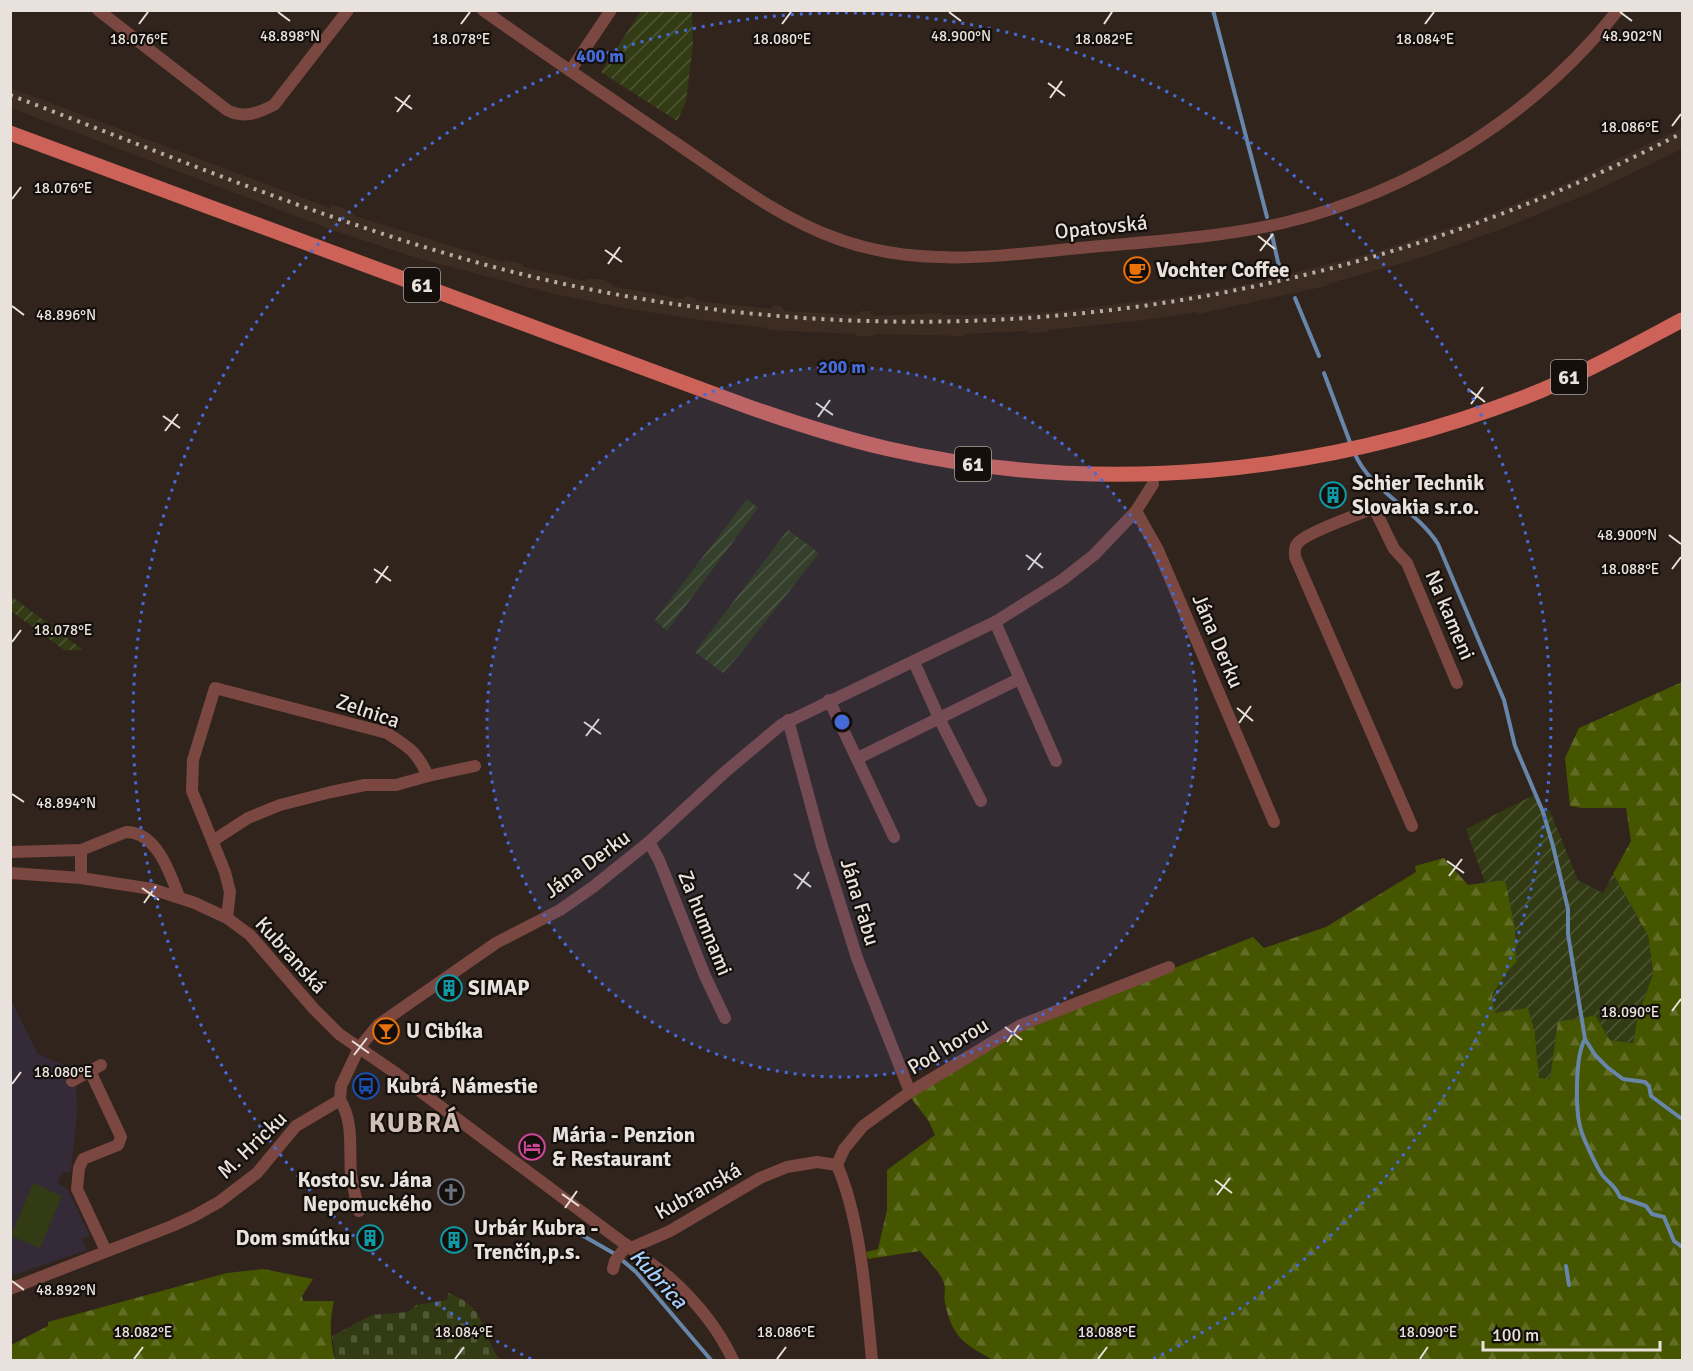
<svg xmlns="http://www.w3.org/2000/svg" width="1693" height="1371" font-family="Signika,sans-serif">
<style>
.built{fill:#3d2c21}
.education{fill:#352a38}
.grass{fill:#323b14}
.forest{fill:url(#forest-firs)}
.cemetery{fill:url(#cemetery-stones)}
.garden{fill:url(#garden-furrows)}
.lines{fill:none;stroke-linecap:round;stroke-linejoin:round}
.stream{stroke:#6786aa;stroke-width:4}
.minor{stroke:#7b4741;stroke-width:12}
.major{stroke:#cd6358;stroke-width:15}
.rail{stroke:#b6ada7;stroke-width:4;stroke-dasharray:3 6;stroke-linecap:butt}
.ticks{fill:none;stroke:#e9e1dc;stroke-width:2}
.ring{fill:none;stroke:#466bd9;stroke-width:3;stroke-dasharray:3 6}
.labels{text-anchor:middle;stroke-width:4.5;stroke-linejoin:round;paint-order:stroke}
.shield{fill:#140f0b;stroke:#a9a29d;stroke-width:1.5}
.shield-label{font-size:20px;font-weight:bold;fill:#e9e1dc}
.street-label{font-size:21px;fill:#e9e1dc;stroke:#140f0b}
.poi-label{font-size:21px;font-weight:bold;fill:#e9e1dc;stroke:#140f0b;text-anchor:start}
.water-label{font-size:22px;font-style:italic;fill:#a6cefd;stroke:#140f0b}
.district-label{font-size:27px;font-weight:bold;letter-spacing:1.5px;fill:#d0c0b6;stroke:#140f0b}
.ticks-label{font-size:15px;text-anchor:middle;fill:#e9e1dc;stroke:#140f0b;stroke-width:4.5;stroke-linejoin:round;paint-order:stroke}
.centre{fill:#466bd9;stroke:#140f0b;stroke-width:3}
.ring-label{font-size:18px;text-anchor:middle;font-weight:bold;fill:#466bd9;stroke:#140f0b;stroke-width:4.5;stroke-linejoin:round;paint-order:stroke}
</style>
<defs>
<pattern id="forest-firs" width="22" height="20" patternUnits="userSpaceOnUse" patternTransform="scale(1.5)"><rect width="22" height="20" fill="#465500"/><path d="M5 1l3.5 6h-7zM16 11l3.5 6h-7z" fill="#616d25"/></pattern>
<pattern id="cemetery-stones" width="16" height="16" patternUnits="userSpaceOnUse" patternTransform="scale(1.5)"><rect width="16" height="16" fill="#323b14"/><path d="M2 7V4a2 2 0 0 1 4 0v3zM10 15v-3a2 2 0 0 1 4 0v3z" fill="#505736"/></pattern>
<pattern id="garden-furrows" width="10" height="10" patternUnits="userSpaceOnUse" patternTransform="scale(1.5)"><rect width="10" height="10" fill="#323b14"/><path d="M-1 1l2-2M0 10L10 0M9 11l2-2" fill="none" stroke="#505736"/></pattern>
</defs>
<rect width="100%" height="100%" fill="#30241d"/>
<!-- built -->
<polygon class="built" points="11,88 330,208 332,205 340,207 355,214 355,216 503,262 504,260 523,264 523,267 586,281 587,279 596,279 604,280 612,284 612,286 682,299 687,296 694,297 697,301 770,309 774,305 781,306 785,311 857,315 862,311 870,311 873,316 942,313 942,315 1008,314 1051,312 1177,297 1253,283 1372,253 1471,221 1562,185 1682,128 1682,149 1597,190 1504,228 1411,261 1327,284 1327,286 1198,314 1197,312 1145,320 1048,330 1048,332 1029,333 1028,331 964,334 964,336 874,334 873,336 856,336 856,334 767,330 767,328 701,320 623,308 550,293 420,259 335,231 11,108"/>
<!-- education -->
<polygon class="education" points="10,998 38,1054 71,1068 76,1073 77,1114 71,1171 67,1173 63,1172 57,1182 68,1190 90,1236 82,1239 86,1250 11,1276"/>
<!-- grass -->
<polygon class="grass" points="33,1183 62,1196 40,1248 11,1236"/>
<!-- forest -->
<g class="forest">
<path d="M1682,682V1360H993C964,1344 952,1337 945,1303C943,1295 947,1289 943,1281C939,1270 927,1260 920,1251L868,1259L866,1252L878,1249L887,1210V1170L935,1135L928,1120L911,1098L1034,1023L1253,937L1264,948L1326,927L1416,872L1415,866L1444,858L1468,885L1501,880L1506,883L1515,927L1517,962L1508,971L1492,995L1495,1012L1528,1007L1535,1032L1539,1078L1558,1021L1595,1015L1610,1040L1633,1043L1637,1018L1653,974L1648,936L1613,874L1631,841L1626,808H1582L1570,806L1565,758L1579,728Z"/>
<path d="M263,1269L313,1279L302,1296L303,1301H334C329,1322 330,1339 335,1360H11V1345L48,1326V1322L227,1273Z"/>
</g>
<!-- cemetery -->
<path class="cemetery" d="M448,1293C488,1307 480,1332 500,1360H336L332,1336L372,1315L408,1312L416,1305L447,1300Z"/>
<!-- garden -->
<g class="garden">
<polygon points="641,11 692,11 693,44 686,102 677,121 601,72"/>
<polygon points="747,499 758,508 667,631 655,620"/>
<polygon points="788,530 819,553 741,653 723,673 695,652"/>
<polygon points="10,596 11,596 83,650 64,650 11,611"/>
<polygon points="1534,795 1541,813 1549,809 1578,880 1603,893 1613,874 1648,936 1653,974 1637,1018 1633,1043 1610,1040 1595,1015 1579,1019 1558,1021 1550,1079 1539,1078 1535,1032 1528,1008 1495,1013 1492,995 1508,971 1517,962 1515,927 1506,883 1500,880 1485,883 1466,829"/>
</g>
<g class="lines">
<!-- stream -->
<g class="stream">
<polyline points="1213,10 1267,217"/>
<polyline points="1272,235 1278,262 1284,275"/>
<polyline points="1295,298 1319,356"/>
<polyline points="1324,373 1351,445"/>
<path d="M1354,452C1370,491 1416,509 1438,544L1504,700L1515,746L1543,812L1553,846L1568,909V934L1585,1039L1595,1055L1607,1067L1623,1079L1645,1082L1649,1086L1651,1096L1682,1119"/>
<path d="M1585,1039C1575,1056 1575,1111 1581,1130C1583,1138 1598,1170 1603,1176C1611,1185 1614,1184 1620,1197L1646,1206L1652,1214L1664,1217L1674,1241L1682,1247"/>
<polyline points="573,1230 615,1254 636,1272 711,1360"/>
<polyline points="1566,1266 1569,1285"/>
</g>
<!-- minor -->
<g class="minor">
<path d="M98,10L227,110C244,119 258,113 274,105L348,10"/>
<path d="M483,10C546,55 610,98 673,141C726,177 777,217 838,239C917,268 998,256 1079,248C1147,242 1216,238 1283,223C1413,192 1535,115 1618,10"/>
<polyline points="570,71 611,10"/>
<polyline points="1136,511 1158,550 1274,822"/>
<polyline points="995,622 1056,761"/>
<polyline points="914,662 939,718 981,801"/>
<polyline points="829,700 894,837"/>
<polyline points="788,720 822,846 857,958 910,1092"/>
<polyline points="858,758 1019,679"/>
<polyline points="428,776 475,766"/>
<path d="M1412,826L1295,557C1295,552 1294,548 1297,544C1304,533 1360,514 1374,508L1394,549L1407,563L1457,683"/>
<path d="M214,840L248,818L280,805L331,792L365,785H396L428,776C417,752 409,747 387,733L215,688L193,760L192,791L225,872L230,892L227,918"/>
<polyline points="649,842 659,860 705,976 725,1018"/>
<path d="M10,852L81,850L126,832C157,832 170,873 179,897"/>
<path d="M10,873L81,878L152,889L195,903L227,918L250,935L314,1009L339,1034L397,1074L669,1277C696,1301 718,1328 733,1360"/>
<polyline points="81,878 81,850"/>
<polyline points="90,1071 121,1137 118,1145 83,1159 79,1168 77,1189 106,1251"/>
<polyline points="72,1081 101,1065"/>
<path d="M340,1100C354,1122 349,1149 351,1174C353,1186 356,1199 359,1211"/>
<polyline points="837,1165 844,1149 863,1126 910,1092 1021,1025 1169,967"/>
<path d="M837,1165C861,1220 866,1300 872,1360"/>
<polyline points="631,1248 670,1231 760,1178 787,1167 817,1162 837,1165"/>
<polyline points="613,1269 615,1261 627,1245"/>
<polyline points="10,1289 172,1226 194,1216 219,1202 257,1173 296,1126 340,1100 341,1086 359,1048 378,1025 496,943 560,910 593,887 649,842 725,772 781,725 995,622 1062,580 1094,555 1136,511 1153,484 1152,475"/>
</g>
<!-- major -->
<path class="major" d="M10,133L749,407C795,423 841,438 889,449C1101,497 1322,475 1525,397C1579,376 1631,347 1682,320"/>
<!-- rail -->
<path class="rail" d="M10,95C176,158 341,228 513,272C909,371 1320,321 1682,133"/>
</g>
<!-- ticks -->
<path class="ticks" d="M278,12L290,21M949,12L961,21M1620,12L1632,21M139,24L148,12M461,24L470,12M782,24L791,12M1104,24L1112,12M1425,24L1434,12M1048,83L1065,96M395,97L412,109M1050,98L1062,81M397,112L410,95M1672,126L1681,114M12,199L21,187M1258,236L1275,249M605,250L622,262M1260,251L1273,234M608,264L620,247M12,306L24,315M1468,389L1485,402M816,403L833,415M1471,404L1483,387M163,416L180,428M818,417L830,400M165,431L178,414M1669,535L1681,544M1026,555L1043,568M374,569L391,581M1672,569L1681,557M1028,570L1041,553M376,583L388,566M12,642L21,630M1237,708L1253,721M584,722L601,734M1239,723L1251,706M586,736L599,719M12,794L24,802M1447,861L1464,873M794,874L811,887M1449,876L1462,859M142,888L159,900M797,889L809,872M144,903L156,886M1672,1011L1681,999M1005,1027L1022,1040M352,1041L369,1053M1007,1042L1019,1025M354,1055L367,1038M12,1084L21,1072M1215,1180L1232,1193M562,1194L579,1206M1217,1195L1230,1178M565,1208L577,1191M12,1281L24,1290M134,1359L143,1347M455,1359L464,1347M777,1359L786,1347M1098,1359L1107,1347M1420,1359L1428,1347"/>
<!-- distance rings -->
<circle cx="842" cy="722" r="355" fill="#466bd9" fill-opacity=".12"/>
<g class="ring">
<circle cx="842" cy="722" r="355"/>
<path d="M531 1359A709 709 0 1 1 1153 1359"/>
</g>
<!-- icons -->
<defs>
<g id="cafe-ring" transform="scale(1.35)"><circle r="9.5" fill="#140f0b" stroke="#e8710a" stroke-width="1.5"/><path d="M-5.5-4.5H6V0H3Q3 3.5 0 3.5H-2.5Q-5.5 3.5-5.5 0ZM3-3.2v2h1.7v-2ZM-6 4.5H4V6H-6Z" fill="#e8710a"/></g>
<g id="building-ring" transform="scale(1.35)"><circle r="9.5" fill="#140f0b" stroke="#0f9aa8" stroke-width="1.5"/><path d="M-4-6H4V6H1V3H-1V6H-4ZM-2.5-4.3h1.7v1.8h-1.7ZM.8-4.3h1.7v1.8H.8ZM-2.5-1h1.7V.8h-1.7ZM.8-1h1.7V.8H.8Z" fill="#0f9aa8"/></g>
<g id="bar-ring" transform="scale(1.35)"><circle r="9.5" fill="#140f0b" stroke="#e8710a" stroke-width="1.5"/><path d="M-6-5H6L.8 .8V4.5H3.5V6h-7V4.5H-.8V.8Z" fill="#e8710a"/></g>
<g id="bus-ring" transform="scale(1.35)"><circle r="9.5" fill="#140f0b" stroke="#1a4fb4" stroke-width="1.5"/><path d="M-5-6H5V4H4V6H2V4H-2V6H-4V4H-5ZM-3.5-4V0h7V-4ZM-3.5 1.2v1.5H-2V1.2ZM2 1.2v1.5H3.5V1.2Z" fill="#1a4fb4"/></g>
<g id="hotel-ring" transform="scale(1.35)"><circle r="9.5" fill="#140f0b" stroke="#d1479c" stroke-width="1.5"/><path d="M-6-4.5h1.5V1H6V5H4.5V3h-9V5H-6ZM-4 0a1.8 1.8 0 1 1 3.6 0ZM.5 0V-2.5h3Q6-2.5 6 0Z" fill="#d1479c"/></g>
<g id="church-ring" transform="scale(1.35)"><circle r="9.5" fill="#140f0b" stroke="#6b7280" stroke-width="1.5"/><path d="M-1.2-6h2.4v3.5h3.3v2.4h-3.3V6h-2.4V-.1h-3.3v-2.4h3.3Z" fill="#6b7280"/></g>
</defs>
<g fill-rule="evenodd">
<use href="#cafe-ring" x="1137" y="270"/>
<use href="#building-ring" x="1333" y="495"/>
<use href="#building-ring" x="449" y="988"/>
<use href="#bar-ring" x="386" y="1031"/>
<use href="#bus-ring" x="366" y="1086"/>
<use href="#hotel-ring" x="532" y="1147"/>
<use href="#church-ring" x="451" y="1192"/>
<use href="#building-ring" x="370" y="1238"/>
<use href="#building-ring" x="454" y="1240"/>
</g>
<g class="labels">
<!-- shield labels -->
<g class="shield">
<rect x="404" y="268" width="36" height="34" rx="4.5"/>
<rect x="1551" y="360" width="36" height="34" rx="4.5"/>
<rect x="955" y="447" width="36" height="34" rx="4.5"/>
</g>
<g class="shield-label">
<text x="422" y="292">61</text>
<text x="1569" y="384">61</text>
<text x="973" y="471">61</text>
</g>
<!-- street labels -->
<g class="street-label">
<text transform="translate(1101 227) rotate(-6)" y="7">Opatovská</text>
<text transform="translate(1450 615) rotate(67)" y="7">Na kameni</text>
<text transform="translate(1218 641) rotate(67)" y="7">Jána Derku</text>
<text transform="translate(368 711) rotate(19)" y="7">Zelnica</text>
<text transform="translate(587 864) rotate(-36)" y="7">Jána Derku</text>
<text transform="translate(860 902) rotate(73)" y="7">Jána Fabu</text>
<text transform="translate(705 923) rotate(68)" y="7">Za humnami</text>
<text transform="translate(291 955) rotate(48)" y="7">Kubranská</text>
<text transform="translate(948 1046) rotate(-31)" y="7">Pod horou</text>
<text transform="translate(252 1145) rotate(-44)" y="7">M. Hricku</text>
<text transform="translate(698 1191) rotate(-29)" y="7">Kubranská</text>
</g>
<!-- poi labels -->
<g class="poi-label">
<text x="1156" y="277">Vochter Coffee</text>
<text x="1352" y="490">Schier Technik<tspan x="1352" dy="24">Slovakia s.r.o.</tspan></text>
<text x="468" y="995">SIMAP</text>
<text x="406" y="1038">U Cibíka</text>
<text x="386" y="1093">Kubrá, Námestie</text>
<text x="552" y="1142">Mária - Penzion<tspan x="552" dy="24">&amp; Restaurant</tspan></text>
<text x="432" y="1187" text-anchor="end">Kostol sv. Jána<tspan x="432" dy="24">Nepomuckého</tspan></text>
<text x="474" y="1235">Urbár Kubra -<tspan x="474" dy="24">Trenčín,p.s.</tspan></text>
<text x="350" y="1245" text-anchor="end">Dom smútku</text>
</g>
<!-- water labels -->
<g class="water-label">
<text transform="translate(659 1278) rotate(47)" y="8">Kubrica</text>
</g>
<!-- district labels -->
<g class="district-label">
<text x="415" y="1132">KUBRÁ</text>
</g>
</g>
<g class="ticks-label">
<text x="290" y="41">48.898°N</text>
<text x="961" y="41">48.900°N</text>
<text x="1632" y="41">48.902°N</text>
<text x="139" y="44">18.076°E</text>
<text x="461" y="44">18.078°E</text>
<text x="782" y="44">18.080°E</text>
<text x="1104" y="44">18.082°E</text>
<text x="1425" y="44">18.084°E</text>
<text x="1630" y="132">18.086°E</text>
<text x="63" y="193">18.076°E</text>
<text x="66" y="320">48.896°N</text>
<text x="1627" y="540">48.900°N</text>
<text x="1630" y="574">18.088°E</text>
<text x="63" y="635">18.078°E</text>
<text x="66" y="808">48.894°N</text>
<text x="1630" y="1017">18.090°E</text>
<text x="63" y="1077">18.080°E</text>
<text x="66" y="1295">48.892°N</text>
<text x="143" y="1337">18.082°E</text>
<text x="464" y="1337">18.084°E</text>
<text x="786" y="1337">18.086°E</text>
<text x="1107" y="1337">18.088°E</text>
<text x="1428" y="1337">18.090°E</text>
</g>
<circle cx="842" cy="722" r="9" class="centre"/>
<g class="ring-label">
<text x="600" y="62">400 m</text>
<text x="842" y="373">200 m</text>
</g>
<!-- border -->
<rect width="1693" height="1371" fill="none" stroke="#e9e1dc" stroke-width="24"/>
<!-- scale -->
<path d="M1483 1341v9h177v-9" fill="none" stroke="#e9e1dc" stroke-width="3"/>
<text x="1492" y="1341" font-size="18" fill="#e9e1dc" stroke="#140f0b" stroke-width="4.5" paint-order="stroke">100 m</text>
</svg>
